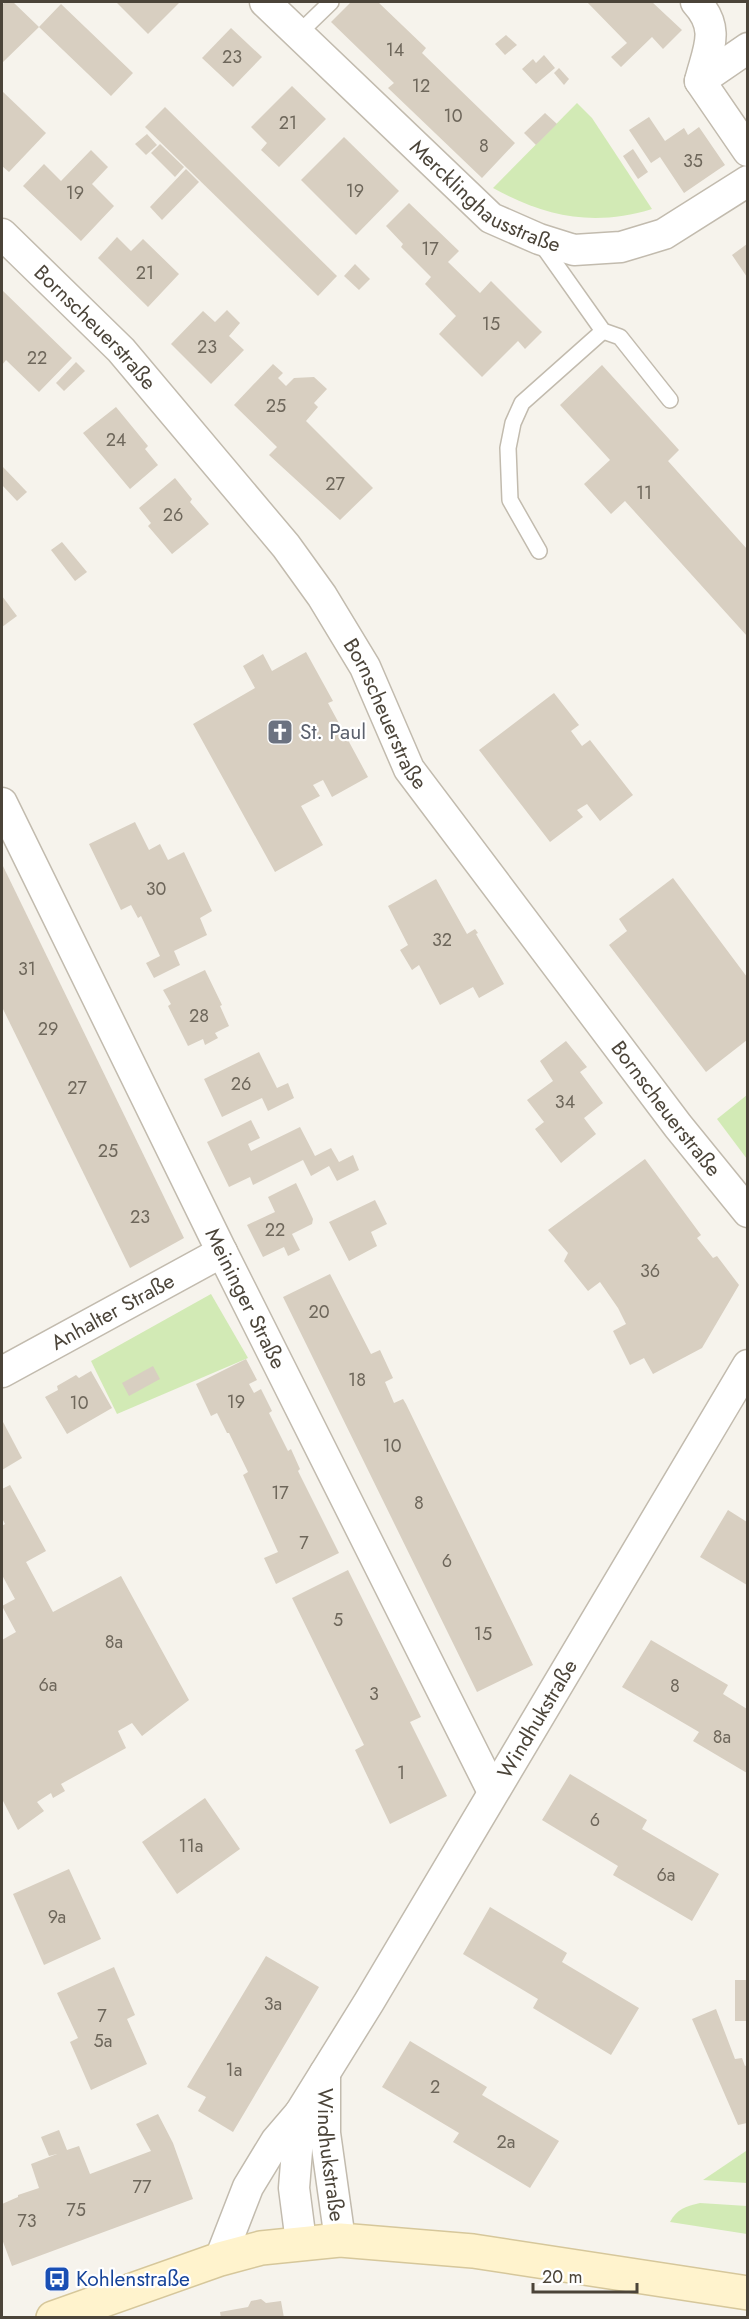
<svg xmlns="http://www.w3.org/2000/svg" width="749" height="2319" font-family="Jost,sans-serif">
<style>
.green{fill:#d2eab5}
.building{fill:#d8cfc1}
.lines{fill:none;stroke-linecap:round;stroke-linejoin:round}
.lane-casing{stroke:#c2bbae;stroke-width:18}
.street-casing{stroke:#c2bbae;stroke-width:33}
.secondary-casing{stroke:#d6c79b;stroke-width:36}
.lane{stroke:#fff;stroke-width:15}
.street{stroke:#fff;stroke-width:30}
.secondary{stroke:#fff3cd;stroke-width:33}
.labels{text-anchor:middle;stroke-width:4.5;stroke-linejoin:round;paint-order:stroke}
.number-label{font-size:18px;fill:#6e675b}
.street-label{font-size:21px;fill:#4b4439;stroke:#fff}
.worship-label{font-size:21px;fill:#5b616d;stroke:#fff;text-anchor:start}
.transit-label{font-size:21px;fill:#164399;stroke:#fff;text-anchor:start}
</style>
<rect width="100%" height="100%" fill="#f6f3ec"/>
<!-- green -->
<g class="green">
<path d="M577,103L592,118L652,209C594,227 545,217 493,188Z"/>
<polygon points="747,1095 747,1159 717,1119"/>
<polygon points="211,1294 248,1358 117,1414 91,1361"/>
<polygon points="746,2151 747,2152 747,2183 703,2180"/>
<path d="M700,2203L747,2206V2234L670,2222C677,2209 686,2206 700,2203Z"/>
</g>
<!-- building -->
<g class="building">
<polygon points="5,2 13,2 39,27 61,4 133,73 111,96 39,27 2,63 2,5"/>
<polygon points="116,2 180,2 148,34"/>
<polygon points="351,2 378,2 426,48 422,53 515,143 482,178 388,88 394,83 331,22"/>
<polygon points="587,2 652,2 682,30 663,49 652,37 621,67 611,57 627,43"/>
<polygon points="231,28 262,57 233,87 202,58"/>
<polygon points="506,35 517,45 505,55 495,44"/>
<polygon points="544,55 555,68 536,84 522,69 533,59 536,63"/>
<polygon points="559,68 569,79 564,85 554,73"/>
<polygon points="292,86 326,119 279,167 261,150 267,143 251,127"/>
<polygon points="2,91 46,133 9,172 2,166"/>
<polygon points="165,107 337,276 318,296 145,127"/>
<polygon points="545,113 557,124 536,145 524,133"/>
<polygon points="649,117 665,141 684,128 688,135 699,127 725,165 684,193 660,157 651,163 629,130"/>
<polygon points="147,134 157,145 146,155 135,144"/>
<polygon points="344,137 399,191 356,235 301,180"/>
<polygon points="160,144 184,167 175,177 151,153"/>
<polygon points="633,149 648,172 638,179 623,156"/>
<polygon points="91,150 108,167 92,184 114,206 81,241 23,186 44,164 61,181"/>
<polygon points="186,169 199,182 162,220 150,207"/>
<polygon points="409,203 459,251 448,262 480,293 491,281 542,332 525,349 518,341 482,377 439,334 456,316 425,284 431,277 401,247 403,244 386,226"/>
<polygon points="117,237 131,251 143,239 179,274 148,307 98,258"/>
<polygon points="747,244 747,277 732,255"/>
<polygon points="355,264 370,279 359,290 344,276"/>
<polygon points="2,290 72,358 39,392 6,360 2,365"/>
<polygon points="227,310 240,323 229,336 244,350 211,384 171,344 203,311 215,322"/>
<polygon points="76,362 85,371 64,391 56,383"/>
<polygon points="273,364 283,373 278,378 286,386 294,378 314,377 327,389 314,403 318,407 306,421 373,488 340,520 269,455 277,447 234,405"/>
<polygon points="602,365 679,450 668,461 747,549 747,636 625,501 611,514 584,484 610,460 560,405"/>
<polygon points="116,407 148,446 145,449 158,465 130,489 83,433"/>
<polygon points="2,466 27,492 17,501 2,485"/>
<polygon points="175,478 192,499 190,502 209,524 172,554 148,526 151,523 139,508"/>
<polygon points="62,542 87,572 75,581 51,550"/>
<polygon points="2,596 17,616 2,627"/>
<polygon points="306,652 333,701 328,703 368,777 332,797 323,780 313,785 320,796 301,806 323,845 275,872 193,724 255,688 243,666 263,654 272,671"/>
<polygon points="554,693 579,725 571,731 582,746 590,740 633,795 600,821 587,804 577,810 583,817 550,842 479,750"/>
<polygon points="135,822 149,850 160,844 168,860 184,852 212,911 200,918 207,935 174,951 180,965 154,978 146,963 160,956 141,916 138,918 131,905 121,910 89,844"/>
<polygon points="2,864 184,1238 130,1268 2,1007"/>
<polygon points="673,878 747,977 747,1040 706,1072 609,945 627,931 619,919"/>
<polygon points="436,879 467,934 475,929 478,933 476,934 504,984 479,998 473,987 440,1005 419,965 412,970 400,950 408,945 388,906"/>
<polygon points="205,970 222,1005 220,1006 229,1026 215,1033 218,1038 205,1045 203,1039 188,1046 168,1006 171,1004 163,990"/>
<polygon points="566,1041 587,1067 580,1072 603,1103 584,1118 596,1134 561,1163 535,1129 544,1122 527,1100 553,1081 540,1061"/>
<polygon points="259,1052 277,1088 288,1083 294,1098 268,1111 262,1098 222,1117 204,1079"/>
<polygon points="251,1120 260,1138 248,1144 251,1151 300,1127 315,1156 331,1148 339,1162 353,1155 359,1170 337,1181 329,1166 311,1176 303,1160 253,1185 250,1177 229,1187 207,1142"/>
<polygon points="645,1159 701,1235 697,1238 713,1258 717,1256 739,1285 702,1348 653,1374 644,1358 630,1365 613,1331 626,1324 618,1308 600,1282 588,1291 564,1261 568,1253 548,1230"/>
<polygon points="296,1183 313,1219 312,1224 292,1234 300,1250 288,1256 284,1247 263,1257 247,1225 275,1212 268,1197"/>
<polygon points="375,1200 387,1224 371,1232 377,1246 349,1261 329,1222"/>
<polygon points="330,1274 371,1354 380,1350 393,1378 385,1382 394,1403 403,1399 406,1404 533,1665 477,1692 283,1297"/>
<polygon points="246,1359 257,1380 249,1384 254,1393 261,1389 272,1411 269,1413 288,1451 291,1449 300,1469 298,1471 339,1553 276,1584 264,1558 278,1552 243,1475 248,1472 229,1433 227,1433 217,1413 211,1416 196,1384"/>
<polygon points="153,1366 160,1379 129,1396 122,1383"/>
<polygon points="91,1371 112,1408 67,1434 45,1397 58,1390 57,1386 76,1375 79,1378"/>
<polygon points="2,1420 22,1458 2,1470"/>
<polygon points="10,1485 46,1551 26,1562 53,1612 121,1576 189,1700 142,1736 132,1723 118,1731 126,1748 61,1784 65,1791 53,1798 51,1793 37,1802 44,1811 18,1830 2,1799 2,1640 16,1632 2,1606 15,1599 2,1575 2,1526 5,1524 2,1518 2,1489"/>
<polygon points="728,1510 747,1522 747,1585 700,1557"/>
<polygon points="348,1570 421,1717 410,1722 447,1796 390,1824 355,1750 364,1745 292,1598"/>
<polygon points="651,1640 728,1685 723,1694 747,1709 747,1773 693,1741 699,1732 622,1687"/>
<polygon points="570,1774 647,1820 642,1829 719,1874 692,1921 613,1875 618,1866 542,1820"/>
<polygon points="205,1798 240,1849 177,1894 142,1842"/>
<polygon points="69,1869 101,1939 44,1965 13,1894"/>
<polygon points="490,1907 567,1953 562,1962 639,2008 611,2055 533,2008 538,1999 463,1954"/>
<polygon points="266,1956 319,1987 233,2132 198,2111 206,2097 187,2087"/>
<polygon points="114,1967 135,2015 127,2019 147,2064 91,2090 70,2042 78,2038 57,1993"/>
<rect x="735" y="1980" width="12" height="41"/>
<polygon points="716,2009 735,2059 742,2058 745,2066 747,2065 747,2123 738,2125 692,2019"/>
<polygon points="410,2041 487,2087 482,2095 559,2141 530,2188 453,2142 459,2133 382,2087"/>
<polygon points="158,2114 173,2143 193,2199 12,2266 2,2239 2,2204 18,2197 18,2195 39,2188 31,2164 57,2154 49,2156 41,2137 59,2130 67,2150 79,2146 90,2174 151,2151 136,2124"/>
<polygon points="261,2299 266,2303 281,2301 284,2318 221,2318 220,2312 248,2307 251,2301"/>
</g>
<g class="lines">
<!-- lane casing -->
<g class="lane-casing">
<g id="lane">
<polyline points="299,33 331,2"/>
<polyline points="540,242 603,331 620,337 670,400"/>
<polyline points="539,551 510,500 508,448 513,423 522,403 603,331"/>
</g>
</g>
<!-- street casing -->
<g class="street-casing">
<g id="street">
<path id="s1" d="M265,2L491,218L539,239L574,250L621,247L664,234L748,181"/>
<path d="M696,2C721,29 708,49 700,81L748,151"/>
<polyline points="700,81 748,48"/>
<path id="s2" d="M2,234L121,350L286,546L322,596L365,667L409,769L678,1126L748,1212"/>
<path id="s3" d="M2,803L222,1252L493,1792"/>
<path id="s4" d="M2,1372L222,1252"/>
<path id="s5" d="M325,2073V2133L340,2240"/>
<polyline points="300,2113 294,2188 301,2242"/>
<path id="s6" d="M220,2259L248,2187L276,2141L300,2113L369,2002L748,1365"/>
</g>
</g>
<!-- secondary casing -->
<g class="secondary-casing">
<polyline id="secondary" points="53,2318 220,2259 261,2248 340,2240 473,2251 748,2293"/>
</g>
<!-- lane -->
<use href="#lane" class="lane"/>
<!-- street -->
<use href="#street" class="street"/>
<!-- secondary -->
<use href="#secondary" class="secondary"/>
</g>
<!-- icons -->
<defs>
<g id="church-square" transform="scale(1.35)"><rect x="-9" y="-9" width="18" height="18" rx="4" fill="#6b7280" stroke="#fff"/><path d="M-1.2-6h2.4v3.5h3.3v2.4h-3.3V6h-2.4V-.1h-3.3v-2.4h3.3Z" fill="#fff"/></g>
<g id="bus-square" transform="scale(1.35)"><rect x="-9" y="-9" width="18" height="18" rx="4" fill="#1a4fb4" stroke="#fff"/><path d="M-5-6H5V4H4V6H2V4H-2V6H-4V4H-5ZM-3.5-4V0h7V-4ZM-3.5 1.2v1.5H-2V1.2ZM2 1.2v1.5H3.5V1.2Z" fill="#fff"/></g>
</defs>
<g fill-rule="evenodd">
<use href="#church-square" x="280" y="732"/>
<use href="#bus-square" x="57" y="2279"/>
</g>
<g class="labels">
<!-- number labels -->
<g class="number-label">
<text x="395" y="56">14</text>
<text x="232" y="63">23</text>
<text x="421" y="92">12</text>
<text x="453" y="122">10</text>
<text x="288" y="129">21</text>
<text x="484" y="152">8</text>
<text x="693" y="167">35</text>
<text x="355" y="197">19</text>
<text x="75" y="199">19</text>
<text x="430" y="255">17</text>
<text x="145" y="279">21</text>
<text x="491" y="330">15</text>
<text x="207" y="353">23</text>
<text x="37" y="364">22</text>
<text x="276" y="412">25</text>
<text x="116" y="446">24</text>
<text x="335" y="490">27</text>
<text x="644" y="499">11</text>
<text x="173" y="521">26</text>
<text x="156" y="895">30</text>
<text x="442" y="946">32</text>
<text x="27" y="975">31</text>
<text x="199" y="1022">28</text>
<text x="48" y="1035">29</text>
<text x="241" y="1090">26</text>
<text x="77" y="1094">27</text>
<text x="565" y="1108">34</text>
<text x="108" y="1157">25</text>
<text x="140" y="1223">23</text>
<text x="275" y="1236">22</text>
<text x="650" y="1277">36</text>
<text x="319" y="1318">20</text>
<text x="357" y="1386">18</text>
<text x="236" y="1408">19</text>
<text x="79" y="1409">10</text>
<text x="392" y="1452">10</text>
<text x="280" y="1499">17</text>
<text x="419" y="1509">8</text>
<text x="304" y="1549">7</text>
<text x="447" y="1567">6</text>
<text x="338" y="1626">5</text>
<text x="483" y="1640">15</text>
<text x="114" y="1648">8a</text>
<text x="48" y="1691">6a</text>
<text x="675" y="1692">8</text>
<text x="374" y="1700">3</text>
<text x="722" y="1743">8a</text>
<text x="401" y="1779">1</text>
<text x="595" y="1826">6</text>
<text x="191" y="1852">11a</text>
<text x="666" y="1881">6a</text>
<text x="57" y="1923">9a</text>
<text x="273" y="2010">3a</text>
<text x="102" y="2022">7</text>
<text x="103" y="2047">5a</text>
<text x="234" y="2076">1a</text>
<text x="435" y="2093">2</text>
<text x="506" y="2148">2a</text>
<text x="142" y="2193">77</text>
<text x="76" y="2216">75</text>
<text x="27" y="2227">73</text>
</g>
<!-- street labels -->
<g class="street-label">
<text dy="7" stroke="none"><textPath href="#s1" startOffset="296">Mercklinghausstraße</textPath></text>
<text dy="7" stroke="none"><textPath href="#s2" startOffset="132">Bornscheuerstraße</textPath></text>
<text dy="7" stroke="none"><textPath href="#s2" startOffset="618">Bornscheuerstraße</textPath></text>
<text dy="7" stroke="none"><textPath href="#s2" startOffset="1104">Bornscheuerstraße</textPath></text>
<text dy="7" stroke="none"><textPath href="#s3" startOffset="552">Meininger Straße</textPath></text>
<text dy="7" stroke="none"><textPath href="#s4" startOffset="126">Anhalter Straße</textPath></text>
<text dy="7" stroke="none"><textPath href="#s6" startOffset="628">Windhukstraße</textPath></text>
<text dy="7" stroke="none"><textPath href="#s5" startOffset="82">Windhukstraße</textPath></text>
</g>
<!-- worship labels -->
<g class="worship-label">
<text x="300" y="739">St. Paul</text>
</g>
<!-- transit labels -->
<g class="transit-label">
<text x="76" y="2286">Kohlenstraße</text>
</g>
</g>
<!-- border -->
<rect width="749" height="2319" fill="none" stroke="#4b4439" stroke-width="6"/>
<!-- scale -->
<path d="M533 2283v9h104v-9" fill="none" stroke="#4b4439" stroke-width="3"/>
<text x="542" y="2283" font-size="18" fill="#4b4439" stroke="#ffffff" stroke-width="4.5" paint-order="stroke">20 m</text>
</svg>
